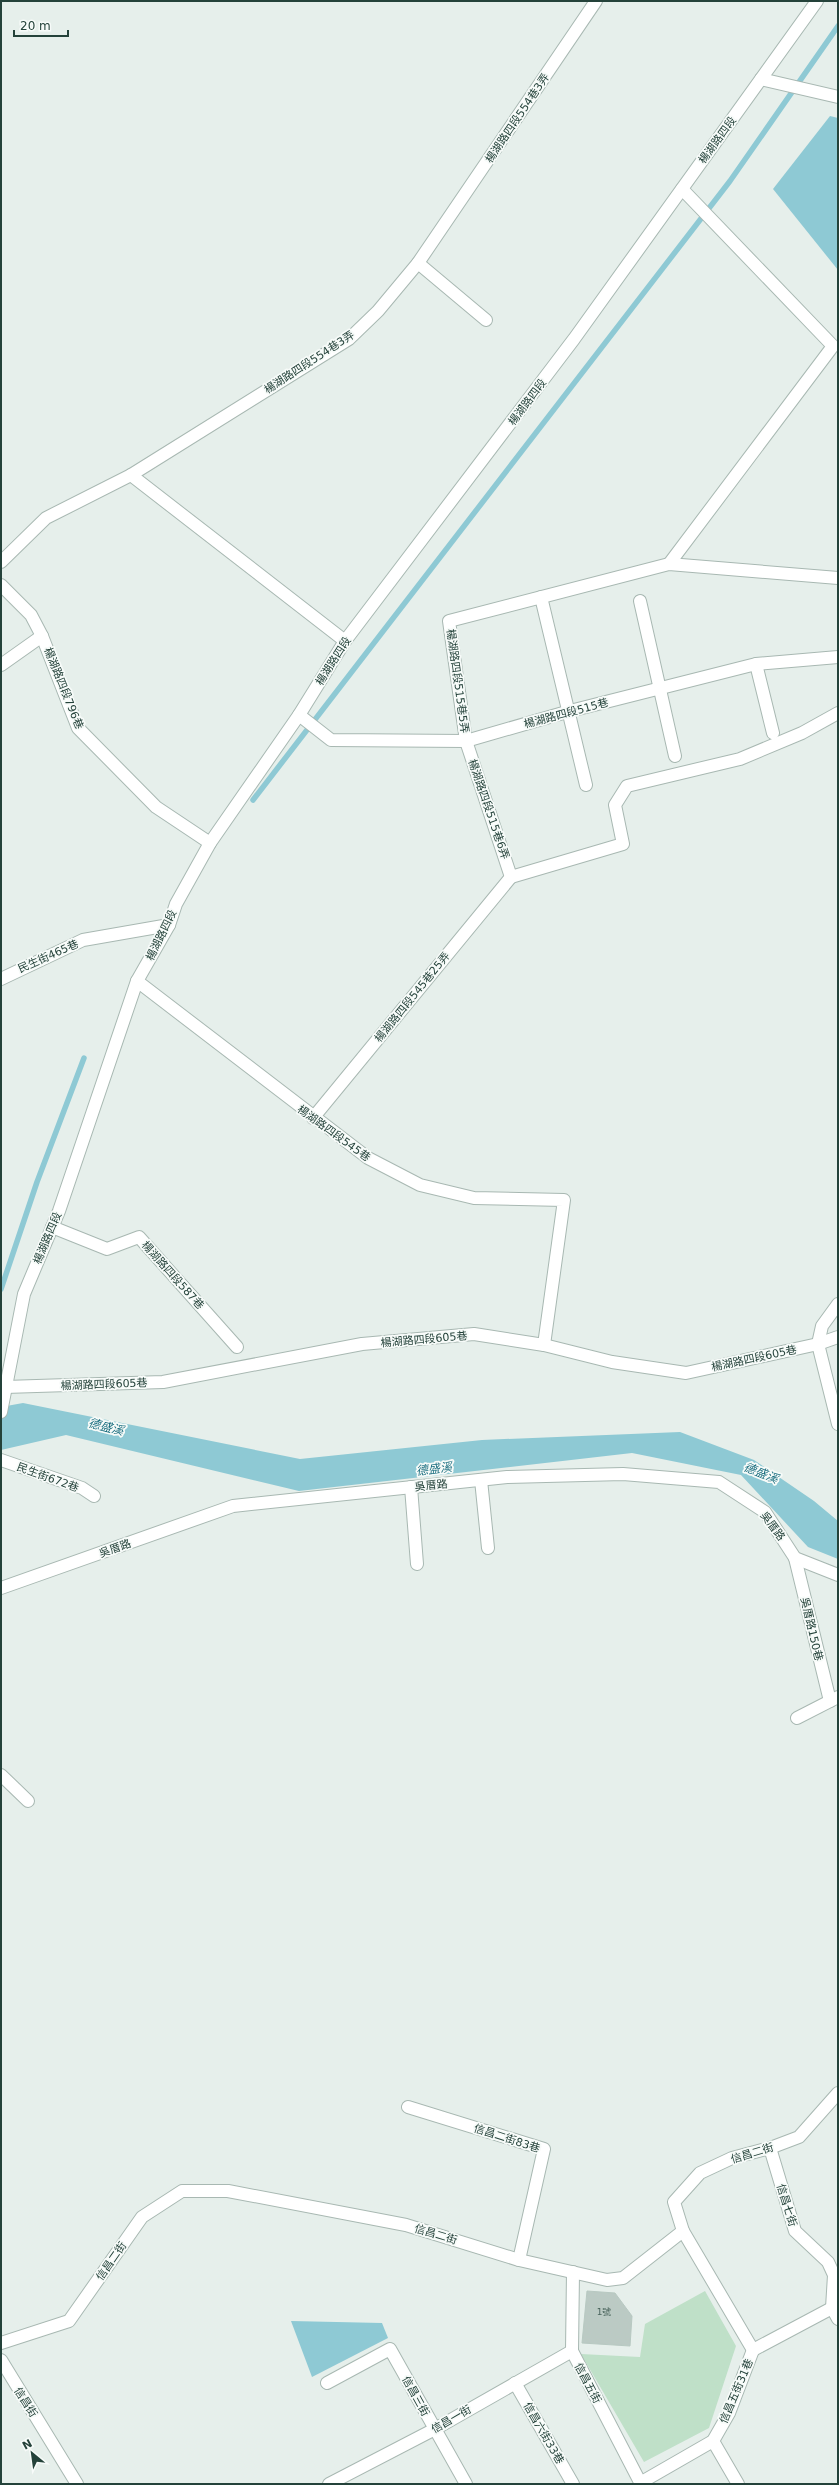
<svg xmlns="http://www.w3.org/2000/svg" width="839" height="2485" font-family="'DejaVu Sans','Noto Sans TC',sans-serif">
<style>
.green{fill:#bfe0c8}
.water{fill:#8ec9d4}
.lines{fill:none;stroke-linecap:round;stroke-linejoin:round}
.stream{stroke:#8ec9d4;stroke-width:5.5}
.building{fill:#bbcac4;stroke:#b8c9c2}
.minor-casing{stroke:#a8b8b2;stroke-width:14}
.minor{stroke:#fff;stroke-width:12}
.labels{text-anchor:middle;stroke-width:3.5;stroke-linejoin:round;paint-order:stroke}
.number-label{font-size:9px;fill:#4a645c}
.street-label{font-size:11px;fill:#24423a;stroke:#f7fbf9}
.water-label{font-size:12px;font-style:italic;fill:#1c6f80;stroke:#f7fbf9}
</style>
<rect width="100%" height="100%" fill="#e6efeb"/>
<!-- green -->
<polygon class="green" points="705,2291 736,2346 709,2428 644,2462 581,2354 640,2357 645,2324"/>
<!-- water -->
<g class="water">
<polygon points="830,116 838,118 838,270 773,189"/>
<polygon points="23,1403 300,1459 482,1440 680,1432 754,1460 814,1501 838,1521 838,1559 808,1547 741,1475 632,1453 299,1491 66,1435 1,1450 1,1407"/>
<polygon points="291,2321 382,2323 388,2338 312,2377"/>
</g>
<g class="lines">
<!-- stream -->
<g class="stream">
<polyline points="253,800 730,181 838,26"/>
<polyline points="1,1289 37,1182 84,1058"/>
</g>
</g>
<!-- building -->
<polygon class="building" points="587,2291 615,2293 632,2316 630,2346 582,2343"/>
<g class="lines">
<!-- minor casing -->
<g class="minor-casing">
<g id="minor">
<polyline points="761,79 838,97"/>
<polyline points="418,263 486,320"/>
<polyline points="131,475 345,641"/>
<polyline points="1,562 46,518 131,475 349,339 378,311 418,263 596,1"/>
<polyline points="669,564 833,346 682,189"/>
<polyline points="1,585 31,615 42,636 78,728 156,807 210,843"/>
<polyline points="541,597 586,785"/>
<polyline points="640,601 675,756"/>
<polyline points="756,664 773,733"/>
<polyline points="1,665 42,636"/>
<polyline points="299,715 331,740 466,741 570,711 756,664 838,657"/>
<polyline points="511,877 466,741 449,621 669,564 838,578"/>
<polyline points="511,877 623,844 615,805 627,786 740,759 802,733 838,713"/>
<polyline points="1,979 83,940 169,925"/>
<polyline points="137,981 368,1158 420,1185 474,1198 564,1200 544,1345"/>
<polyline points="313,1118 511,877"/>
<polyline points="52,1227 107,1249 139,1237 237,1347"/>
<polyline points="838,1304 822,1326 818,1344 838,1424"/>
<polyline points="5,1387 163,1382 362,1344 474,1334 544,1345 612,1362 686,1373 818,1344 838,1337"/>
<polyline points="1,1412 24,1294 59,1211 137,981 169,925 176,904 210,843 299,715 345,641 574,339 817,1"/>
<polyline points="1,1460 82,1488 94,1496"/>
<polyline points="481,1480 488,1548"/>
<polyline points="411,1487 417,1564"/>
<polyline points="795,1558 830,1701"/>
<polyline points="1,1588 233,1506 507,1477 623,1474 719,1482 765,1512 795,1558 838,1575"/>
<polyline points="797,1718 838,1697"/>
<polyline points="1,1775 28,1801"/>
<polyline points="408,2107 544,2149 519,2260"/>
<polyline points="770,2148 795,2231 828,2262 834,2275 832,2308 838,2319"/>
<polyline points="683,2231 753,2350"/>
<polyline points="573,2272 572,2351 641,2484"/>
<polyline points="1,2343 69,2321 142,2217 182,2191 228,2191 406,2225 519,2260 607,2280 623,2278 683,2231 674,2202 700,2173 732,2158 770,2148 799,2137 838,2093"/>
<polyline points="753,2350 832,2308 834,2301"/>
<polyline points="1,2360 77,2484"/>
<polyline points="327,2383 390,2349 466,2484"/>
<polyline points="515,2383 573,2484"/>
<polyline points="713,2441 738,2484"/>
<polyline points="640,2483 713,2441 729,2413 753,2350"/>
<polyline points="329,2484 435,2429 572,2351"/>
</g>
</g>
<!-- minor -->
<use href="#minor" class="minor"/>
</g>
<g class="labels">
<!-- number labels -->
<g class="number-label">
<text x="604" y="2315">1號</text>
</g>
<!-- street labels -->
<g class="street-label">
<text transform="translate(517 118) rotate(-56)" y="4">楊湖路四段554巷3弄</text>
<text transform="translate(717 140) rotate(-54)" y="4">楊湖路四段</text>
<text transform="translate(309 362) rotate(-33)" y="4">楊湖路四段554巷3弄</text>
<text transform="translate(527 402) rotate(-53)" y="4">楊湖路四段</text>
<text transform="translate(333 661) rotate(-57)" y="4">楊湖路四段</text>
<text transform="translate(458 681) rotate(82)" y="4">楊湖路四段515巷5弄</text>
<text transform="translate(64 688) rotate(68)" y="4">楊湖路四段796巷</text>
<text transform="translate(566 713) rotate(-15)" y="4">楊湖路四段515巷</text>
<text transform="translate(489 809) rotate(71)" y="4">楊湖路四段515巷6弄</text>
<text transform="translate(161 935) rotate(-64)" y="4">楊湖路四段</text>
<text transform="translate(48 956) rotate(-24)" y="4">民生街465巷</text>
<text transform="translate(412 997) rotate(-51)" y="4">楊湖路四段545巷25弄</text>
<text transform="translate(334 1133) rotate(36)" y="4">楊湖路四段545巷</text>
<text transform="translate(47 1238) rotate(-67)" y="4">楊湖路四段</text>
<text transform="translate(173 1275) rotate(48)" y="4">楊湖路四段587巷</text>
<text transform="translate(424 1339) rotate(-5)" y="4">楊湖路四段605巷</text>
<text transform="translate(754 1358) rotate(-12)" y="4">楊湖路四段605巷</text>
<text transform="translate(104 1384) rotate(-2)" y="4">楊湖路四段605巷</text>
<text transform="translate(48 1477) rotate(20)" y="4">民生街672巷</text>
<text transform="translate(431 1485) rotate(-6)" y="4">吳厝路</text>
<text transform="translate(773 1526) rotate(53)" y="4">吳厝路</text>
<text transform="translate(115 1548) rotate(-20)" y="4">吳厝路</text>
<text transform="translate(812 1629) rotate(77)" y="4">吳厝路150巷</text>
<text transform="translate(507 2138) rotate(18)" y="4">信昌二街83巷</text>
<text transform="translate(752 2153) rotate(-17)" y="4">信昌二街</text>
<text transform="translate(787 2205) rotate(73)" y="4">信昌七街</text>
<text transform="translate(436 2234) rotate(17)" y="4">信昌二街</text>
<text transform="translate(111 2261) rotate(-55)" y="4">信昌二街</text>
<text transform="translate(588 2383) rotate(62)" y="4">信昌五街</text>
<text transform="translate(736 2391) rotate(-67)" y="4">信昌五街31巷</text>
<text transform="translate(416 2396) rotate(61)" y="4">信昌三街</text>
<text transform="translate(26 2402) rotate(58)" y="4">信昌街</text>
<text transform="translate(451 2419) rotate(-30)" y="4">信昌一街</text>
<text transform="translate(544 2433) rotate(60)" y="4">信昌六街33巷</text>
</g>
<!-- water labels -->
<g class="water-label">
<text transform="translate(106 1427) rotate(14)" y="4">德盛溪</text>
<text transform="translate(434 1469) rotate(-7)" y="4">德盛溪</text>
<text transform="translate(761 1473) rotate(22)" y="4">德盛溪</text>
</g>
</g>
<!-- border -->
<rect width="839" height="2485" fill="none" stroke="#24423a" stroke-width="4"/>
<!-- north arrow -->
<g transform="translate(32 2453) rotate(331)" stroke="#f7fbf9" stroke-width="3" paint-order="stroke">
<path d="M0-3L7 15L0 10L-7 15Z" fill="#24423a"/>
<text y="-6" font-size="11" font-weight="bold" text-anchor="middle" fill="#24423a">N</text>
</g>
<!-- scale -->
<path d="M14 30v6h54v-6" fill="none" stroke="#24423a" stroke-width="2"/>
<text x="20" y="30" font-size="12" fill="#24423a" stroke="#f7fbf9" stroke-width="3" paint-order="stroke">20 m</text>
</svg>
